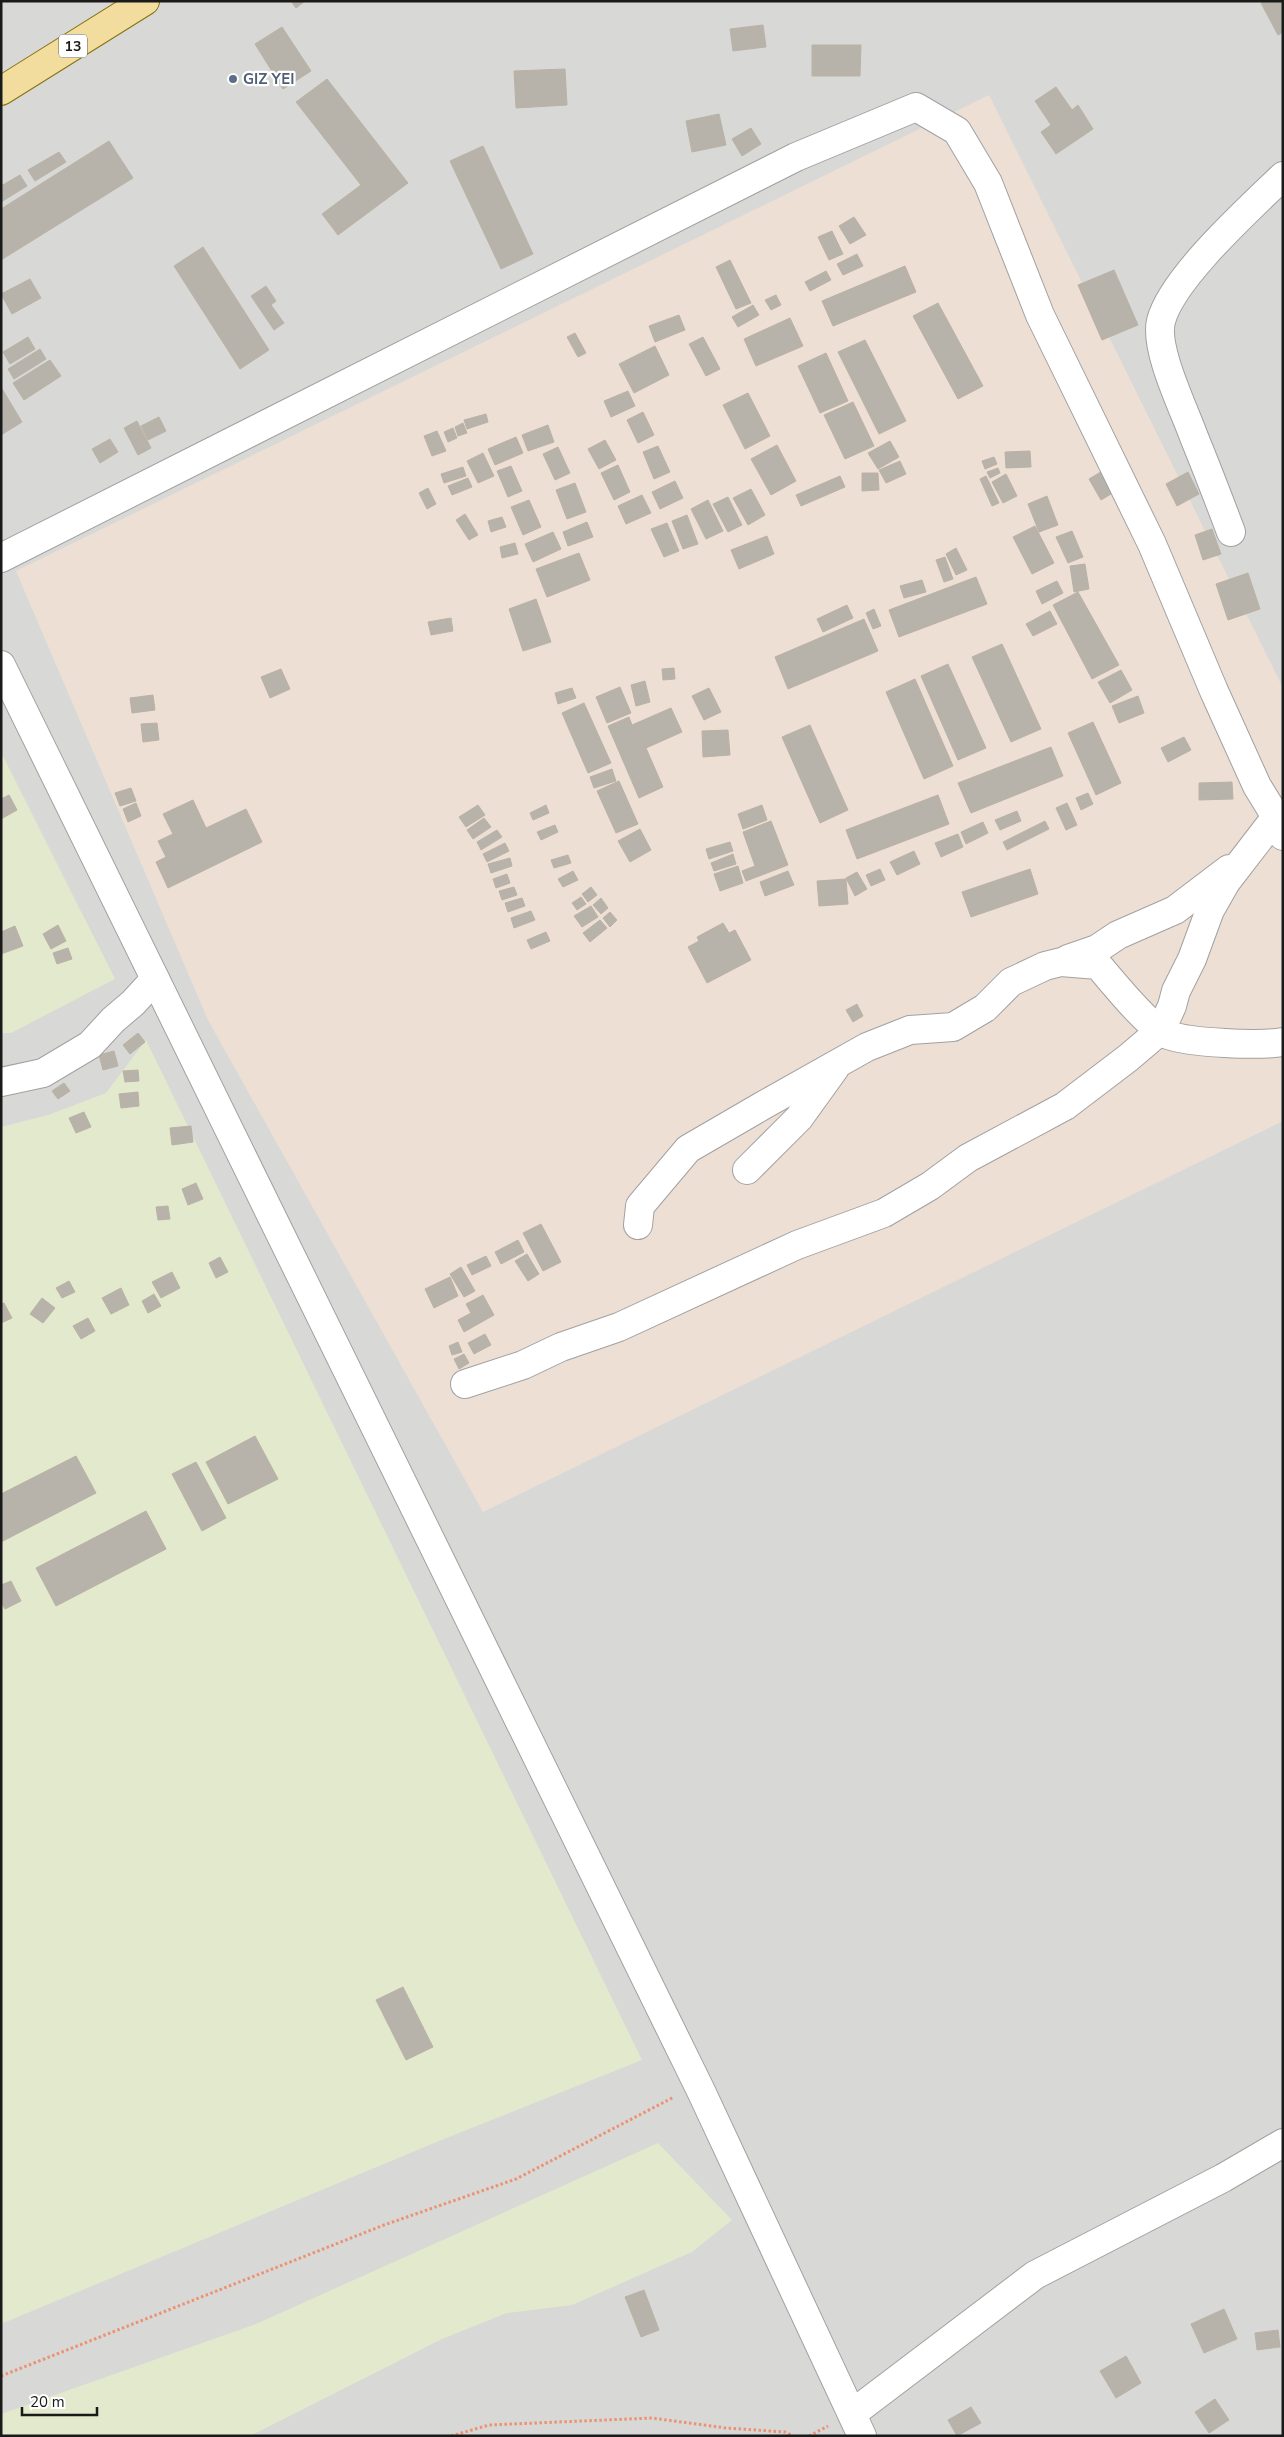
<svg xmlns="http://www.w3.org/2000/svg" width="1284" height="2437" font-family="'Nunito Sans',sans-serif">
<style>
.residential{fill:#d8d8d7}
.military{fill:#eddfd4}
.farmland{fill:#e2e9cd}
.building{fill:#b7b2aa;stroke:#bbb2a4}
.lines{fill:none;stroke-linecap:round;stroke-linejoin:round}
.minor-casing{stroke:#a1a1a1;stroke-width:30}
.major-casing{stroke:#84710c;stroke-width:30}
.path{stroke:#ed9270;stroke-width:3;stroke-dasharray:2.5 2.5;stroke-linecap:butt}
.minor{stroke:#fff;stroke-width:28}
.major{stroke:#f3dd9e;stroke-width:28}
.service-dot{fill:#5c6f8a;stroke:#fff;stroke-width:2}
.labels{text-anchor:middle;stroke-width:4.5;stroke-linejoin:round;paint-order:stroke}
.shield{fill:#fff;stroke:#5f5f5f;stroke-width:1}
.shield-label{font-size:14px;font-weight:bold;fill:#1a1a1a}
.service-label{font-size:15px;font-weight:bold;fill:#4e5e75;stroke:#fff;text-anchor:start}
</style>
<rect width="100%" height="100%" fill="#ebe9e0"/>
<!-- residential -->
<rect class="residential" x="1" y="1" width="1282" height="2435"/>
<!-- military -->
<polygon class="military" points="989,95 1283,688 1283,1121 483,1512 208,1020 16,571"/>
<!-- farmland -->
<g class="farmland">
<polygon points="1,752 115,979 11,1033 1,1033"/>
<polygon points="146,1040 642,2060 439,2141 1,2324 1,1127 48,1115 106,1093"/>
<polygon points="658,2143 732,2220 692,2252 572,2305 507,2313 442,2339 250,2436 1,2436 1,2414 256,2324"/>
</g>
<!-- building -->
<g class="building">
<polygon points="291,1 305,1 296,8"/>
<polygon points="1264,1 1283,1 1283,32 1278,35 1261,3"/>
<polygon points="763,25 766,47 733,51 730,29"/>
<polygon points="282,27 311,71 283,89 255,44"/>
<polygon points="812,45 861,45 860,76 812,76"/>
<polygon points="565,69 567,105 516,108 514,71"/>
<polygon points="327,79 408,183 338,235 322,214 361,185 296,102"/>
<polygon points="1056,87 1072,110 1078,105 1093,129 1056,154 1041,132 1051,125 1035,101"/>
<polygon points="719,114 726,145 692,152 686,121"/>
<polygon points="751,128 761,144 742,156 732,139"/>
<polygon points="109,141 133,178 1,260 1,209"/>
<polygon points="483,146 533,254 501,269 450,161"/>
<polygon points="59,152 66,162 35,181 28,170"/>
<polygon points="20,175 27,186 1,202 1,186"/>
<polygon points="854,217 866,235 850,244 839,226"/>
<polygon points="832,231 843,254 829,260 818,237"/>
<polygon points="203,247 269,350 240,369 174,266"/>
<polygon points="857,254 863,266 843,275 837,264"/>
<polygon points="730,260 751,303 736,309 716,267"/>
<polygon points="905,266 916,292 833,326 822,301"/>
<polygon points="1114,270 1138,325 1102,340 1078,285"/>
<polygon points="826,271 831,280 810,291 805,282"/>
<polygon points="30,279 41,298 12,314 1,294"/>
<polygon points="266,286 276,301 271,305 284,323 274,330 251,296"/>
<polygon points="776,295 781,305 771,310 765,300"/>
<polygon points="938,303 983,386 958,399 913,316"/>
<polygon points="753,305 759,315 738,327 732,317"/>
<polygon points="679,315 685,330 655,342 649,326"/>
<polygon points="790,318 803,346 756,366 744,339"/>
<polygon points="575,333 586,353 578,357 567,337"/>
<polygon points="28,337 35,349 10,364 3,352"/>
<polygon points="703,337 720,369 706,376 689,344"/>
<polygon points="865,340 906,421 879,434 838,352"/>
<polygon points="655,346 669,375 634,393 619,364"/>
<polygon points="40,349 46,359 14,379 8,369"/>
<polygon points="826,353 848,401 820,413 798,366"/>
<polygon points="50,360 61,376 24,400 13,383"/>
<polygon points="1,387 22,422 1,435"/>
<polygon points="628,391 635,406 611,417 604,401"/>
<polygon points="748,393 770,436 745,449 723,405"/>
<polygon points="853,402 874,446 845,459 824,415"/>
<polygon points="643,412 654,435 638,443 627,420"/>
<polygon points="486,414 488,422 467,429 464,420"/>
<polygon points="159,417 166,431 148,440 141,426"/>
<polygon points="137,421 151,448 138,455 124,428"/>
<polygon points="463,423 467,433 458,436 455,427"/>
<polygon points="548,425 554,442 528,451 522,435"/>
<polygon points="453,428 457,438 448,442 444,432"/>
<polygon points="437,431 446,451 432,456 424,436"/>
<polygon points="516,437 523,453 495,465 488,449"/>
<polygon points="110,439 118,452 100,463 92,449"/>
<polygon points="605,440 616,460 599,469 588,449"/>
<polygon points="890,441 899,457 878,469 868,453"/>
<polygon points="777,445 796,481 771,495 751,459"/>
<polygon points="658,446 670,472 654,479 643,452"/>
<polygon points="558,447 570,473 555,480 543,454"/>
<polygon points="1030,451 1031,467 1006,468 1005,452"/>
<polygon points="483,453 494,476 478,483 467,461"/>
<polygon points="994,457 997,464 985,469 982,461"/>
<polygon points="900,461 906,474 886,483 879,470"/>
<polygon points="618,465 630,492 614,500 601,473"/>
<polygon points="511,466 522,491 508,497 497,471"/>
<polygon points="463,467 466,476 444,483 441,474"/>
<polygon points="998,468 1000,473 990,478 987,472"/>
<polygon points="1104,470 1116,491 1101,500 1089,479"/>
<polygon points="1188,472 1199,494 1177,506 1166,484"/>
<polygon points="862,473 878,473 879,490 862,491"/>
<polygon points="1006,474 1017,496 1003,503 992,482"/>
<polygon points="840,476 845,487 801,506 796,495"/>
<polygon points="986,476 999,503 992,506 980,479"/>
<polygon points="468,478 472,487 452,495 448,486"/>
<polygon points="675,481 683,498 660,509 652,492"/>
<polygon points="575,483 586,512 567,519 556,490"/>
<polygon points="428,488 436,504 427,509 419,493"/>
<polygon points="751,489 765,515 748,525 733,498"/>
<polygon points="642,495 651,513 626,524 618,506"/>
<polygon points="1047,496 1058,525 1039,532 1028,504"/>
<polygon points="728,497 742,525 728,532 713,504"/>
<polygon points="529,500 541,527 523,535 511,507"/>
<polygon points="708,500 723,531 706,539 691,509"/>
<polygon points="465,514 478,535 469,540 456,520"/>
<polygon points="687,515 698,544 683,549 672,521"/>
<polygon points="502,517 506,527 491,532 488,521"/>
<polygon points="587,522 593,537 568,546 563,532"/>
<polygon points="667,523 679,551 664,557 651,529"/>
<polygon points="1035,526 1054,563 1032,574 1013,537"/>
<polygon points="1212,529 1221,554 1203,560 1195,535"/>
<polygon points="1072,531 1083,557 1068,563 1056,537"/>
<polygon points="553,532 561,549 533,562 525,544"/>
<polygon points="767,536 774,554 739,569 731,550"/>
<polygon points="515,543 518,554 502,558 500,547"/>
<polygon points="956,548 967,570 956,575 946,554"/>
<polygon points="579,553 590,580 547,597 536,569"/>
<polygon points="945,557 953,579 944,582 936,560"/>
<polygon points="1085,564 1089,589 1074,592 1070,566"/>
<polygon points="1248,573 1260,609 1228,620 1216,584"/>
<polygon points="976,577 987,604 899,637 889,610"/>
<polygon points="922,580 926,592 904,598 900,586"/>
<polygon points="1057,581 1063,593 1042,604 1036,591"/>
<polygon points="1078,592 1119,665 1092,679 1053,605"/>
<polygon points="536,599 551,642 523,651 509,609"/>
<polygon points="847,605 853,618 823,632 817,619"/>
<polygon points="874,609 881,626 873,629 866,613"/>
<polygon points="1050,611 1057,624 1033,636 1026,624"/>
<polygon points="451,618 453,631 431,635 428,622"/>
<polygon points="864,619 878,651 788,689 775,657"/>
<polygon points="1002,644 1041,729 1011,742 972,657"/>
<polygon points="948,664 986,748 958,760 921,676"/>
<polygon points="674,668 675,679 663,680 662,669"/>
<polygon points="281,669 290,689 270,698 261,677"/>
<polygon points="1121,670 1132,690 1110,703 1098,682"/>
<polygon points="915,679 953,766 924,779 886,692"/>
<polygon points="645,681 650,702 636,706 631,685"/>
<polygon points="620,687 631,713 607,723 596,697"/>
<polygon points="572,688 576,698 558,704 555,693"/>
<polygon points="709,688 721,712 704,720 692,696"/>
<polygon points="153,695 155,710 132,713 130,698"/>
<polygon points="1138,696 1144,713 1119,723 1112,706"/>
<polygon points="584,703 611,763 588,773 562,713"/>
<polygon points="671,708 682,732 646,748 663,787 639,798 608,726 629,717 632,725"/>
<polygon points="1093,722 1121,783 1096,795 1068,733"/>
<polygon points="157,723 159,740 143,742 141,724"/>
<polygon points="810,725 848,810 820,823 782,737"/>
<polygon points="728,730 730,755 703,757 702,731"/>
<polygon points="1184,737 1191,750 1168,762 1161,748"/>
<polygon points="1051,747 1063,776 971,813 958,783"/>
<polygon points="612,769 616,781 594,788 590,777"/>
<polygon points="619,781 638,824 616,833 597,791"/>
<polygon points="1232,782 1233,799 1199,800 1199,783"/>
<polygon points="131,788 136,801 120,806 115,793"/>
<polygon points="1088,793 1093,804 1081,810 1076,798"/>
<polygon points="9,795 17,810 1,819 1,799"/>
<polygon points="938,795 949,824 857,859 846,830"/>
<polygon points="193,800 206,828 246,809 262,842 168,888 156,862 166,857 158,841 173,834 163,814"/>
<polygon points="136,803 141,816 128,822 123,809"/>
<polygon points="1067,803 1077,825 1066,830 1056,808"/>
<polygon points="478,805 485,815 466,827 459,817"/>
<polygon points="546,805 549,813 533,820 530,813"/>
<polygon points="762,805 767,820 743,829 738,814"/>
<polygon points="1017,811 1021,821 1000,830 995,820"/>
<polygon points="484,818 491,827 473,839 467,830"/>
<polygon points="771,821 788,865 746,881 742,871 755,866 743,832"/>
<polygon points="1045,821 1049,829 1007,850 1003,842"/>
<polygon points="983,822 988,833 966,844 961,832"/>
<polygon points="555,825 558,832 541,840 537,832"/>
<polygon points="640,829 651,850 630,862 618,841"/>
<polygon points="497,830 502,837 481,850 477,842"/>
<polygon points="958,834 963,847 941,857 935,843"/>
<polygon points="730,842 733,851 709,859 706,849"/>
<polygon points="505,843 509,851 487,862 483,854"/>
<polygon points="914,851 920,864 897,875 890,862"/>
<polygon points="733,854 736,864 714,871 711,863"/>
<polygon points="568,855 571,863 554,868 551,860"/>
<polygon points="510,858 512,866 491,873 488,864"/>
<polygon points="738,866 743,883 720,891 714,874"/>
<polygon points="880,869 885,880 871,886 866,875"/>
<polygon points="1030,869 1038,894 971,917 962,892"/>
<polygon points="573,871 578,880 563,887 558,879"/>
<polygon points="788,871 794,885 765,896 760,882"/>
<polygon points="857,872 867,889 855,896 846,878"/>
<polygon points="507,874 510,883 496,888 493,879"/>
<polygon points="846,879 848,904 819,906 817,881"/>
<polygon points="514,887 517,895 502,900 499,891"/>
<polygon points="591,887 597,895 588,902 582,894"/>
<polygon points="581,897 586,904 577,910 572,903"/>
<polygon points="522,898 525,906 508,912 505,903"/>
<polygon points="601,898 608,908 601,914 593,905"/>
<polygon points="591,906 598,917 582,927 574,916"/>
<polygon points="531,911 535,920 514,928 511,918"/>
<polygon points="610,912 617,920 610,927 603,918"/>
<polygon points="600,920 607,928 590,942 583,933"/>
<polygon points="723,923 729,933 735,930 751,960 707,983 688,947 699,941 697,937"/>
<polygon points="58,925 66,941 51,949 43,934"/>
<polygon points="15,926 23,946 1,954 1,932"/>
<polygon points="546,932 550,941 531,949 527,940"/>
<polygon points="68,948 72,959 57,964 53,953"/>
<polygon points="857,1004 863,1016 853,1022 846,1010"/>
<polygon points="138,1033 145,1042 130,1054 123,1045"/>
<polygon points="114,1051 118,1066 103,1070 99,1055"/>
<polygon points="138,1070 139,1081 125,1082 123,1071"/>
<polygon points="64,1083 70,1091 58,1099 52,1091"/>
<polygon points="138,1092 139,1106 121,1108 119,1094"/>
<polygon points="84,1112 91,1127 76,1133 69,1118"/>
<polygon points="191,1126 193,1142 172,1145 170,1128"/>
<polygon points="196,1183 203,1199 188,1205 182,1189"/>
<polygon points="168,1206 170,1219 158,1220 156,1207"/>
<polygon points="541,1224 561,1262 543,1271 523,1233"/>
<polygon points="518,1240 524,1252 501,1264 495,1252"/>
<polygon points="527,1254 539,1274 528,1281 515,1261"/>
<polygon points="486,1256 491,1266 472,1275 467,1265"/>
<polygon points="220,1257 228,1272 216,1278 209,1263"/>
<polygon points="461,1267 475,1291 464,1297 450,1274"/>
<polygon points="172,1272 180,1288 161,1298 152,1282"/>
<polygon points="450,1277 458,1296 434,1308 425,1289"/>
<polygon points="69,1281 75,1292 62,1298 56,1288"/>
<polygon points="121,1288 129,1305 111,1314 102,1298"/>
<polygon points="154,1294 161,1306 148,1313 142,1301"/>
<polygon points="483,1295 494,1315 464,1332 458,1320 471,1313 466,1304"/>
<polygon points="42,1298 55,1308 43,1323 30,1314"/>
<polygon points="4,1303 12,1318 1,1323 1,1304"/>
<polygon points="88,1318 95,1331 81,1339 73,1326"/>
<polygon points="485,1334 491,1345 474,1354 468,1343"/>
<polygon points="458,1342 462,1352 452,1355 449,1346"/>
<polygon points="464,1354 469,1363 459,1369 454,1359"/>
<polygon points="255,1436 278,1479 228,1504 206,1462"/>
<polygon points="76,1456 96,1493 1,1542 1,1494"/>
<polygon points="196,1462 226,1518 202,1531 172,1474"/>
<polygon points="146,1511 166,1549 56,1606 36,1568"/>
<polygon points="11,1581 21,1601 5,1609 1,1602 1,1585"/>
<polygon points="403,1987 433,2047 406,2060 376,2000"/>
<polygon points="644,2290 659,2330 641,2337 625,2297"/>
<polygon points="1224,2309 1237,2339 1204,2353 1191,2324"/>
<polygon points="1278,2330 1280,2347 1257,2350 1255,2333"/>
<polygon points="1126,2356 1141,2383 1116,2398 1100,2371"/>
<polygon points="1215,2399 1229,2420 1209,2433 1195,2412"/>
<polygon points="971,2407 981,2423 957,2436 948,2420"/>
</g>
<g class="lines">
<!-- minor casing -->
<g class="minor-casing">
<g id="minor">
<path d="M1231,532C1219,500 1207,469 1194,437C1184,409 1154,349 1161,321C1172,278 1250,208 1283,176"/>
<polyline points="1,558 796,157 916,107 957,131 988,183 1040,315 1152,544 1214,691 1257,786 1276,817 1283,836"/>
<polyline points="1,665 701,2091 862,2436"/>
<polyline points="1068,959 1097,949 1118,935 1175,910 1229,869"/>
<polyline points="1,1082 43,1073 90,1045 113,1020 133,1003 155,979"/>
<polyline points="747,1170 799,1118 835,1068"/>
<path d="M638,1225L640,1206L688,1149L762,1106L867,1047L910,1030L953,1027L985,1008L1011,982L1045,966L1061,962L1098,965C1113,982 1148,1027 1168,1035C1190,1043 1260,1046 1283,1042"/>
<polyline points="465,1384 523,1365 561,1347 619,1327 797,1245 884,1213 930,1186 968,1158 1065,1106 1128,1058 1161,1030 1172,1006 1176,991 1192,959 1210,910 1226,882 1276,817"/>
<polyline points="853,2413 1035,2275 1223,2178 1283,2143"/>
</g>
</g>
<!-- major casing -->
<g class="major-casing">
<polyline id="major" points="1,91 145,1"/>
</g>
<!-- path -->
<g class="path">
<polyline points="1,2376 384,2225 516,2179 674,2097"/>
<polyline points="451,2436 489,2425 652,2418 726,2428 785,2432 793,2436"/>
<polyline points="809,2436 828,2426"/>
</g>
<!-- minor -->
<use href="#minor" class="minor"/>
<!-- major -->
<use href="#major" class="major"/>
</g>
<!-- markers -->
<circle class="service-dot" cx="233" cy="79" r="5"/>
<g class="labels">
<!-- shield labels -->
<rect class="shield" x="59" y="34.5" width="28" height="23" rx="4"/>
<g class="shield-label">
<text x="73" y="51">13</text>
</g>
<!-- service labels -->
<g class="service-label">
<text x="243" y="84">GIZ YEI</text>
</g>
</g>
<!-- border -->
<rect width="1284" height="2437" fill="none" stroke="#1a1a1a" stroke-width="5"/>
<!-- scale -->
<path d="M22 2407v8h75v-8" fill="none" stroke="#1a1a1a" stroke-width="2.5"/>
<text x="30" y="2407" font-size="15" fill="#1a1a1a" stroke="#ffffff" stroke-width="4" paint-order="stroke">20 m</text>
</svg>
